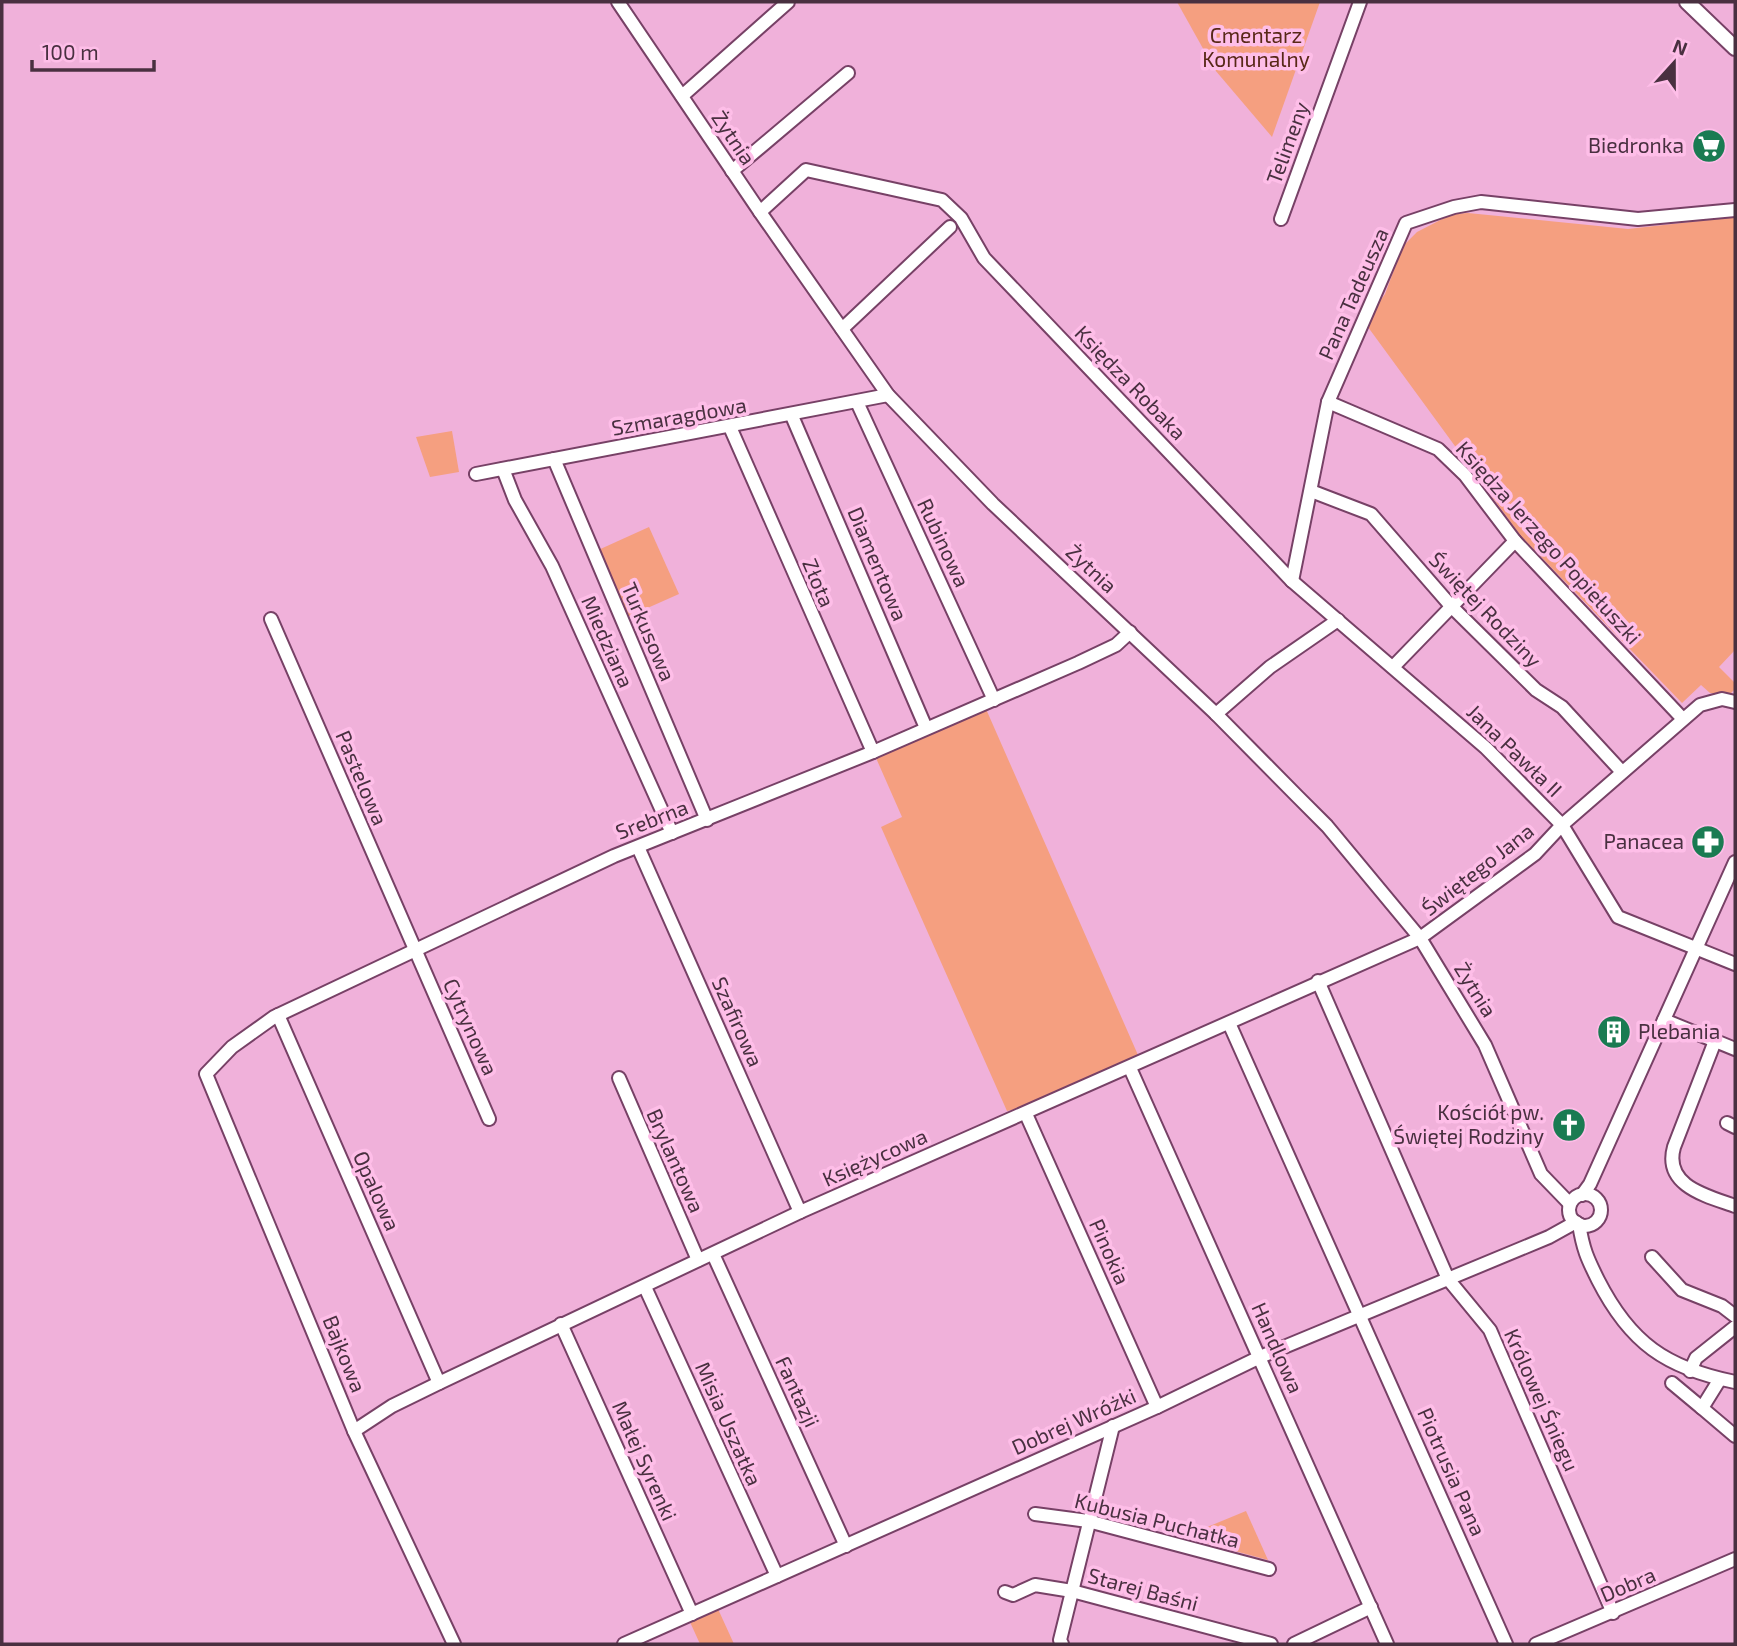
<svg xmlns="http://www.w3.org/2000/svg" width="1737" height="1646" font-family="'Exo 2',sans-serif">
<style>
.green{fill:#f59f80}
.lines{fill:none;stroke-linecap:round;stroke-linejoin:round}
.minor-casing{stroke:#774166;stroke-width:16}
.major-casing{stroke:#774166;stroke-width:18}
.minor{stroke:#fff;stroke-width:12}
.major{stroke:#fff;stroke-width:14}
.labels{text-anchor:middle;stroke-width:7;stroke-linejoin:round;paint-order:stroke}
.park-label{font-size:21px;fill:#582817;stroke:#febee8}
.street-label{font-size:21px;fill:#493040;stroke:#febee8}
.poi-label{font-size:21px;fill:#493040;stroke:#febee8;text-anchor:end}
</style>
<rect width="100%" height="100%" fill="#f0b1da"/>
<!-- green -->
<g class="green">
<polygon points="1177,2 1320,2 1272,137 1215,70"/>
<polygon points="1468,213 1628,229 1735,217 1735,650 1719,667 1735,683 1735,689 1728,696 1710,693 1701,685 1682,703 1520,535 1365,323 1385,294 1403,246 1417,232 1452,214"/>
<polygon points="452,431 459,472 430,477 416,437"/>
<polygon points="649,527 679,594 625,618 596,551"/>
<polygon points="986,709 1138,1055 1030,1106 1007,1111 881,827 902,817 876,758"/>
<polygon points="1246,1511 1268,1560 1183,1537"/>
<polygon points="718,1609 734,1644 700,1644 690,1622"/>
</g>
<g class="lines">
<!-- minor casing -->
<g class="minor-casing">
<g id="minor">
<polyline points="618,2 760,212 888,395 993,504 1216,714 1298,797 1327,826 1420,938 1485,1045 1541,1174 1570,1204"/>
<polyline points="682,96 788,2"/>
<polyline points="732,171 848,73"/>
<polyline points="760,212 806,170 942,200 961,218 984,258 1292,581 1486,748 1562,825 1618,917 1735,964"/>
<polyline points="1281,219 1360,2"/>
<polyline points="842,329 950,227"/>
<polyline points="857,402 994,700"/>
<polyline points="1328,402 1438,449 1465,475 1515,541 1682,718"/>
<polyline points="792,416 926,728"/>
<polyline points="730,427 873,752"/>
<polyline points="554,459 707,820"/>
<polyline points="503,469 515,500 552,566 672,833"/>
<polyline points="476,474 888,395"/>
<polyline points="1311,491 1371,514 1451,606 1536,690 1562,707 1622,772"/>
<polyline points="1292,581 1328,402 1406,223 1454,207 1481,202 1638,219 1735,210"/>
<polyline points="271,619 489,1119"/>
<polyline points="1393,667 1515,541"/>
<polyline points="1216,714 1270,667 1338,620"/>
<polyline points="638,847 800,1212"/>
<polyline points="1318,981 1448,1279 1490,1330 1613,1613"/>
<polyline points="278,1015 439,1383"/>
<polyline points="1664,1020 1735,1049"/>
<polyline points="1229,1023 1506,1644"/>
<path d="M1715,1041L1674,1147C1663,1186 1707,1196 1735,1206"/>
<polyline points="1130,1068 1387,1644"/>
<polyline points="619,1078 698,1260"/>
<polyline points="1026,1114 1157,1407"/>
<polyline points="1727,1123 1735,1127"/>
<circle cx="1585" cy="1210" r="16"/>
<polyline points="1582,1195 1590,1184 1735,862"/>
<path d="M1579,1224C1583,1249 1587,1258 1598,1280C1630,1343 1666,1368 1735,1382"/>
<polyline points="713,1254 846,1546"/>
<polyline points="1652,1257 1682,1290 1722,1306 1735,1316"/>
<polyline points="645,1287 777,1576"/>
<polyline points="561,1324 692,1614"/>
<polyline points="1690,1371 1696,1358 1735,1327"/>
<polyline points="1720,1379 1702,1408 1735,1436"/>
<polyline points="1672,1383 1702,1408"/>
<polyline points="354,1431 392,1406 439,1383 800,1212 1420,938 1535,854 1562,825 1700,705 1722,699 1735,702"/>
<polyline points="1035,1514 1088,1521 1269,1569"/>
<polyline points="1005,1592 1013,1595 1035,1585 1072,1591 1271,1644"/>
<polyline points="454,1644 354,1431 206,1074 232,1047 274,1017 614,856 873,752 1078,663 1116,645 1130,632"/>
<polyline points="624,1644 1157,1407 1260,1357 1549,1237 1576,1222"/>
<polyline points="1062,1644 1060,1640 1113,1426"/>
<polyline points="1294,1644 1371,1607"/>
<polyline points="1536,1644 1735,1559"/>
</g>
</g>
<!-- major casing -->
<g class="major-casing">
<polyline id="major" points="1687,2 1735,48"/>
</g>
<!-- minor -->
<use href="#minor" class="minor"/>
<!-- major -->
<use href="#major" class="major"/>
</g>
<!-- icons -->
<defs>
<g id="supermarket-disc" transform="scale(1.75)"><circle r="9.5" fill="#1a7b52" stroke="#febee8"/><path d="M-6-5.5h2.5l.6 2H6L4.5 2H-2.5L-4.4-4H-6ZM-1.5 3.2a1.3 1.3 0 1 0 .1 0ZM3 3.2a1.3 1.3 0 1 0 .1 0Z" fill="#fff"/></g>
<g id="pharmacy-disc" transform="scale(1.75)"><circle r="9.5" fill="#1a7b52" stroke="#febee8"/><path d="M-2-6h4v4h4v4h-4v4h-4v-4h-4v-4h4Z" fill="#fff"/></g>
<g id="building-disc" transform="scale(1.75)"><circle r="9.5" fill="#1a7b52" stroke="#febee8"/><path d="M-4-6H4V6H1V3H-1V6H-4ZM-2.5-4.3h1.7v1.8h-1.7ZM.8-4.3h1.7v1.8H.8ZM-2.5-1h1.7V.8h-1.7ZM.8-1h1.7V.8H.8Z" fill="#fff"/></g>
<g id="church-disc" transform="scale(1.75)"><circle r="9.5" fill="#1a7b52" stroke="#febee8"/><path d="M-1.2-6h2.4v3.5h3.3v2.4h-3.3V6h-2.4V-.1h-3.3v-2.4h3.3Z" fill="#fff"/></g>
</defs>
<g fill-rule="evenodd">
<use href="#supermarket-disc" x="1709" y="146"/>
<use href="#pharmacy-disc" x="1708" y="842"/>
<use href="#building-disc" x="1614" y="1032"/>
<use href="#church-disc" x="1569" y="1125"/>
</g>
<g class="labels">
<!-- park labels -->
<g class="park-label">
<text x="1256" y="43">Cmentarz<tspan x="1256" dy="24">Komunalny</tspan></text>
</g>
<!-- street labels -->
<g class="street-label">
<text transform="translate(733 138) rotate(56)" y="7">Żytnia</text>
<text transform="translate(1288 143) rotate(-70)" y="7">Telimeny</text>
<text transform="translate(1354 294) rotate(-66)" y="7">Pana Tadeusza</text>
<text transform="translate(1130 383) rotate(46)" y="7">Księdza Robaka</text>
<text transform="translate(679 417) rotate(-10)" y="7">Szmaragdowa</text>
<text transform="translate(943 543) rotate(65)" y="7">Rubinowa</text>
<text transform="translate(1548 543) rotate(48)" y="7">Księdza Jerzego Popiełuszki</text>
<text transform="translate(877 564) rotate(67)" y="7">Diamentowa</text>
<text transform="translate(1091 569) rotate(43)" y="7">Żytnia</text>
<text transform="translate(818 583) rotate(67)" y="7">Złota</text>
<text transform="translate(1485 610) rotate(46)" y="7">Świętej Rodziny</text>
<text transform="translate(648 632) rotate(67)" y="7">Turkusowa</text>
<text transform="translate(607 642) rotate(66)" y="7">Miedziana</text>
<text transform="translate(1514 751) rotate(44)" y="7">Jana Pawła II</text>
<text transform="translate(361 778) rotate(67)" y="7">Pastelowa</text>
<text transform="translate(652 820) rotate(-21)" y="7">Srebrna</text>
<text transform="translate(1478 870) rotate(-38)" y="7">Świętego Jana</text>
<text transform="translate(1475 990) rotate(58)" y="7">Żytnia</text>
<text transform="translate(737 1022) rotate(66)" y="7">Szafirowa</text>
<text transform="translate(470 1027) rotate(66)" y="7">Cytrynowa</text>
<text transform="translate(875 1158) rotate(-24)" y="7">Księżycowa</text>
<text transform="translate(675 1161) rotate(66)" y="7">Brylantowa</text>
<text transform="translate(376 1191) rotate(66)" y="7">Opalowa</text>
<text transform="translate(1109 1252) rotate(66)" y="7">Pinokia</text>
<text transform="translate(1277 1348) rotate(66)" y="7">Handlowa</text>
<text transform="translate(344 1354) rotate(68)" y="7">Bajkowa</text>
<text transform="translate(797 1392) rotate(65)" y="7">Fantazji</text>
<text transform="translate(1541 1400) rotate(66)" y="7">Królowej Śniegu</text>
<text transform="translate(1074 1422) rotate(-24)" y="7">Dobrej Wróżki</text>
<text transform="translate(728 1424) rotate(66)" y="7">Misia Uszatka</text>
<text transform="translate(644 1461) rotate(66)" y="7">Małej Syrenki</text>
<text transform="translate(1451 1472) rotate(66)" y="7">Piotrusia Pana</text>
<text transform="translate(1157 1521) rotate(14)" y="7">Kubusia Puchatka</text>
<text transform="translate(1628 1585) rotate(-23)" y="7">Dobra</text>
<text transform="translate(1143 1590) rotate(15)" y="7">Starej Baśni</text>
</g>
<!-- poi labels -->
<g class="poi-label">
<text x="1684" y="153">Biedronka</text>
<text x="1684" y="849">Panacea</text>
<text x="1638" y="1039" text-anchor="start">Plebania</text>
<text x="1544" y="1120">Kościół pw.<tspan x="1544" dy="24">Świętej Rodziny</tspan></text>
</g>
</g>
<!-- border -->
<rect width="1737" height="1646" fill="none" stroke="#493040" stroke-width="7"/>
<!-- north arrow -->
<g transform="translate(1674 63) rotate(21)" stroke="#febee8" stroke-width="5" paint-order="stroke">
<path d="M0-5L12 26L0 18L-12 26Z" fill="#493040"/>
<text y="-10" font-size="19" font-weight="bold" text-anchor="middle" fill="#493040">N</text>
</g>
<!-- scale -->
<path d="M32 60v10h122v-10" fill="none" stroke="#493040" stroke-width="3.5"/>
<text x="42" y="60" font-size="21" fill="#493040" stroke="#febee8" stroke-width="5" paint-order="stroke">100 m</text>
</svg>
